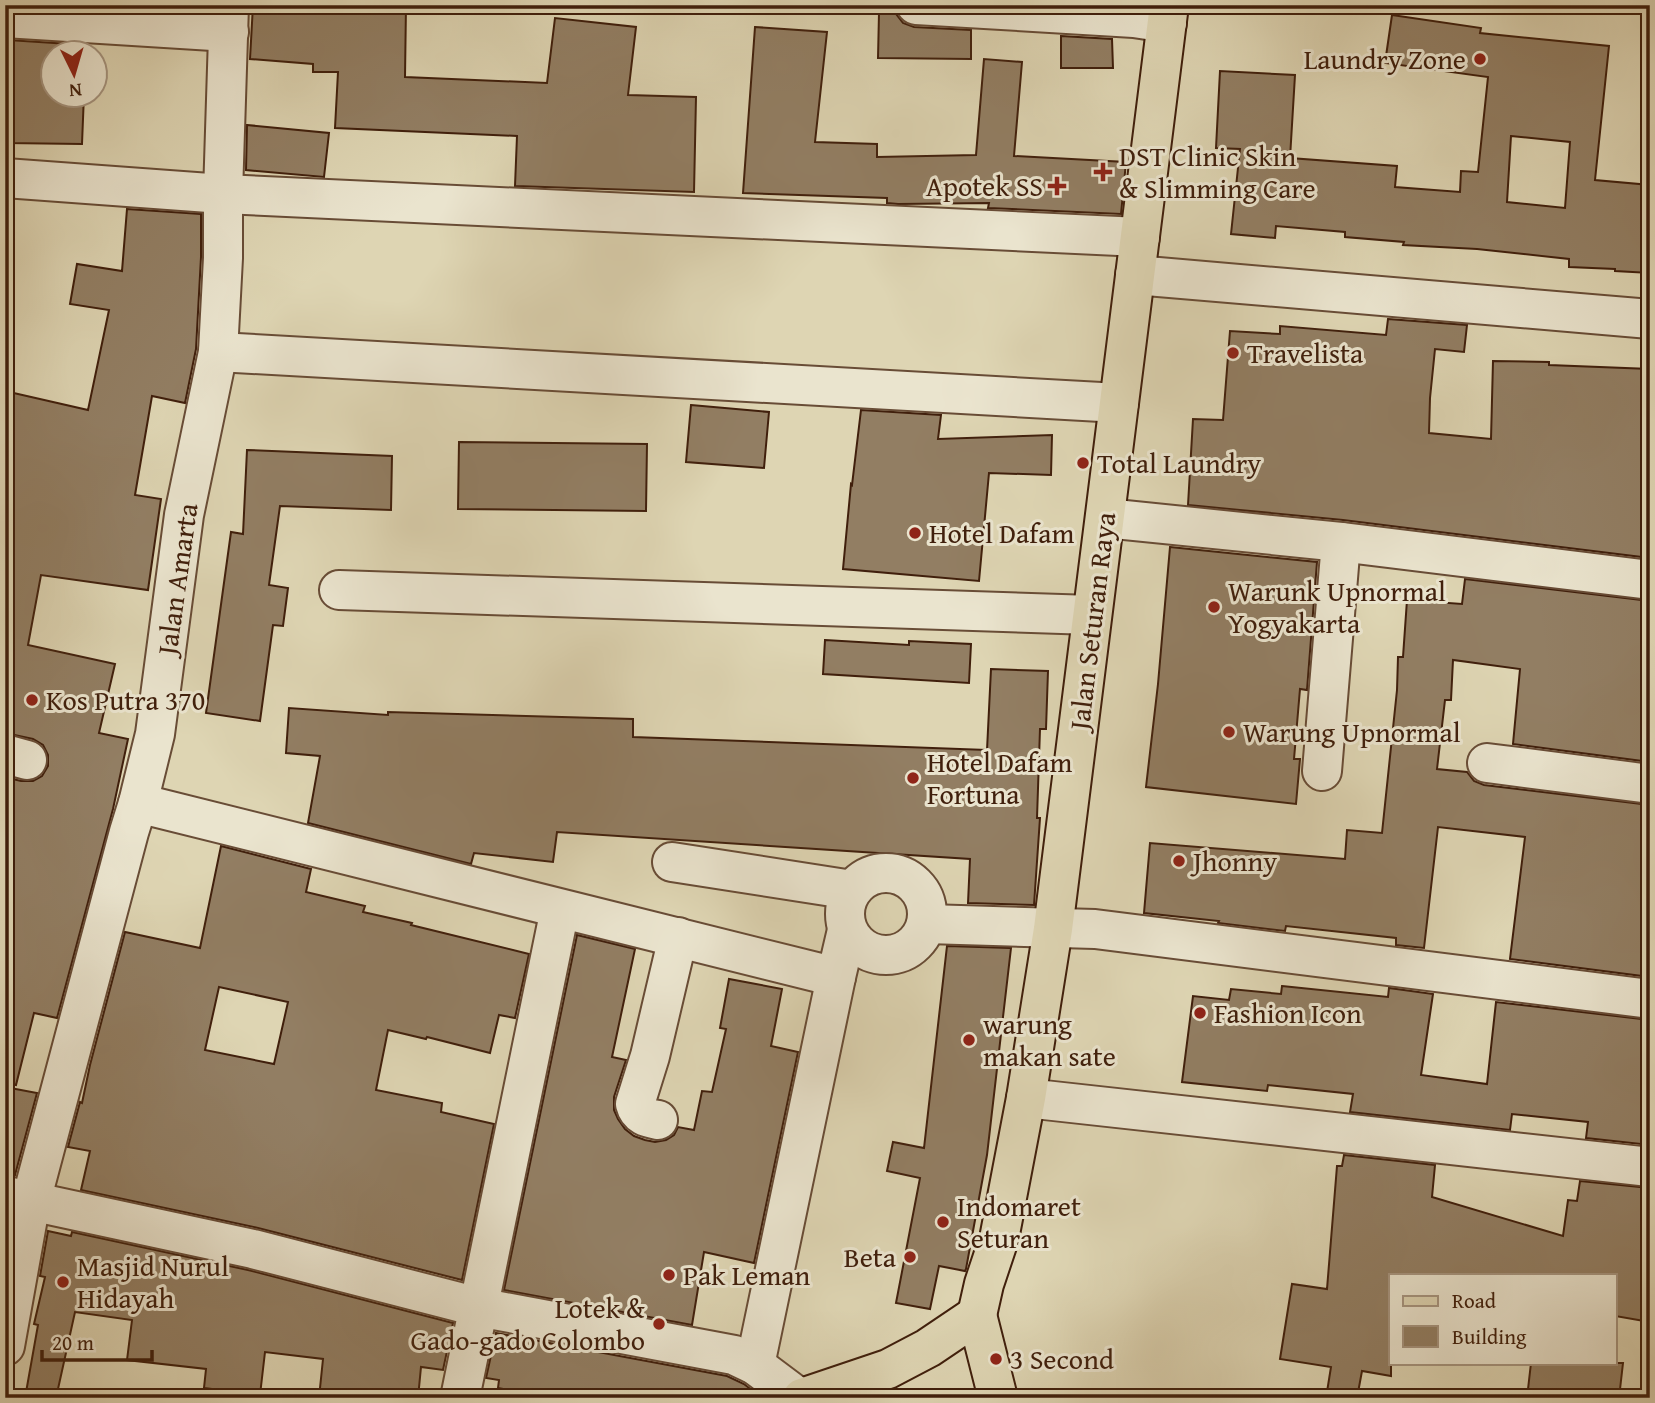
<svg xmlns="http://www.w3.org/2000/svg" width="1655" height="1403" font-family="'Gentium Book Plus',serif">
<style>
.building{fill:#927e63;stroke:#401f0c;stroke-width:2;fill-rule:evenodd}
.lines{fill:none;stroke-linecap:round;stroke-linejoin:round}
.minor-casing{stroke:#684c36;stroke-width:42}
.major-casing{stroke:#401f0c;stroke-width:42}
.minor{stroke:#eae4ce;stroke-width:38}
.major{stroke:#ded5b3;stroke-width:38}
.poi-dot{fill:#8f2418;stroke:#eae4ce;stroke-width:2.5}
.labels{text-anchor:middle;stroke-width:6;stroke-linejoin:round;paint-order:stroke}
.poi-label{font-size:28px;fill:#401f0c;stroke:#eae4ce;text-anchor:start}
.street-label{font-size:28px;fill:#401f0c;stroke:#eae4ce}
</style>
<rect width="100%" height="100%" fill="#ded5b3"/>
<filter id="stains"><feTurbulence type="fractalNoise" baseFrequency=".00286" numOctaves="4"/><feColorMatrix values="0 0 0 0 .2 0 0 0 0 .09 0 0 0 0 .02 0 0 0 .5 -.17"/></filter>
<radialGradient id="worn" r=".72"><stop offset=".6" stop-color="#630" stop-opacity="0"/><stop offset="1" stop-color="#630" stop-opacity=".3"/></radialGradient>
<!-- building -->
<g class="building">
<polygon points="253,5 406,5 405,77 547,83 555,18 636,27 628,95 696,97 694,192 515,186 517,136 335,128 338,72 313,72 313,64 250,59"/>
<polygon points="879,13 896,14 903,23 914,27 971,30 971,59 878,58"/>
<path d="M1392,15L1481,28L1480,33L1609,46L1595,180L1650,185V273L1615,271V269L1569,267V259L1477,249L1403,245L1404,242L1345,237V232L1276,226L1275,238L1231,234L1240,149L1216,148L1220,71L1295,75L1290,158L1397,166L1395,187L1460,192L1461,171L1478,172L1488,77L1385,63ZM1511,136L1570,142L1565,208L1507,202Z"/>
<polygon points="755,27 827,32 815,142 877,144 877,157 976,155 984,59 1022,62 1014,156 1126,162 1121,214 988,208 989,203 898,204 887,203 887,198 743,193"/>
<polygon points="1061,36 1112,39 1113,68 1061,68"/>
<polygon points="8,40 85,45 85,52 52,52 52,94 84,94 82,144 6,143"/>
<polygon points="247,125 329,133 324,177 246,170"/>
<polygon points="127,209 201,214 201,257 196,349 185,403 152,396 135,495 161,499 148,590 41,575 28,645 115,664 99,733 128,739 113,809 57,1018 34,1013 16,1085 5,1083 5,777 21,781 33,781 42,776 48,766 48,755 43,745 33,739 5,733 5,391 88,410 109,310 70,304 77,264 122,271"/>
<polygon points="1388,319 1467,325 1464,352 1435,349 1430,398 1429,433 1491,439 1493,361 1549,362 1549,365 1650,369 1650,558 1343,520 1188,505 1193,419 1223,420 1230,331 1280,334 1280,326 1386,335"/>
<polygon points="691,405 769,412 764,468 686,462"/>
<polygon points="861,410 941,415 938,439 1052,435 1051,475 989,473 979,581 843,569 851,484 852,485"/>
<polygon points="459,442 647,444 646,511 458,509"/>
<polygon points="247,450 392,456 391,510 280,506 269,585 288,588 283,626 273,625 260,721 206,713 231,532 243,534"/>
<polygon points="1170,547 1317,562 1307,690 1300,689 1294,759 1300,759 1296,804 1146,787 1158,684"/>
<polygon points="1465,579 1650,601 1650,762 1513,744 1520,669 1453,660 1451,700 1445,700 1437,769 1467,772 1474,781 1484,785 1650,805 1650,977 1510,959 1525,837 1438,827 1424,948 1396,945 1396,938 1286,926 1285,931 1218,923 1219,921 1144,913 1150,843 1345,859 1347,830 1382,833 1397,690 1398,657 1403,657 1407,600 1462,604"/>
<polygon points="825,640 909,645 909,641 971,644 969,683 823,674"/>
<polygon points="991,669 1048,671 1046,729 1040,729 1037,818 1040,818 1034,905 968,903 970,859 557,832 553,862 474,853 471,864 308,823 320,756 286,753 289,708 388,715 388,712 633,719 633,737 987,750"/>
<path d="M221,846L311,869L306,892L365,906L363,912L412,923L411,925L529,954L515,1018L499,1015L490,1053L427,1037L426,1039L388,1030L376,1090L442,1103L441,1112L494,1124L462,1280L258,1228L81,1190L90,1151L68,1147L80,1102L82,1103L90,1065L125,932L200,948ZM219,987L288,1002L274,1064L205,1050Z"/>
<polygon points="577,935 635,949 612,1057 626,1060 614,1097 614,1110 618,1119 625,1129 634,1136 645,1140 655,1142 666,1140 674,1135 678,1127 694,1130 702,1091 712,1092 726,1029 720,1028 729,979 782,989 771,1046 798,1052 754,1263 704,1252 692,1325 504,1290"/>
<polygon points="947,946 1011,948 987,1155 966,1269 965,1271 939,1266 930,1309 896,1303 920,1178 887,1171 893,1142 924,1148"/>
<polygon points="1282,986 1388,997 1389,988 1433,994 1421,1075 1487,1084 1496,1002 1650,1020 1650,1145 1586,1138 1588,1122 1512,1114 1510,1130 1350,1112 1353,1094 1268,1085 1267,1091 1182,1082 1193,996 1229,1000 1231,989 1281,994"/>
<polygon points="5,1087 37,1093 15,1175 5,1175"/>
<polygon points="1344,1155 1435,1165 1432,1197 1563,1236 1568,1200 1577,1201 1580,1181 1650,1188 1650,1322 1615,1316 1615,1275 1391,1275 1391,1376 1362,1371 1357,1398 1326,1398 1331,1367 1280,1359 1292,1284 1327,1289 1337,1166 1342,1166"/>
<polygon points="48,1231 71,1236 72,1232 248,1270 453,1323 443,1370 421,1367 418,1398 319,1398 323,1359 265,1352 260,1395 204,1388 206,1369 127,1360 132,1320 75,1312 56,1398 25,1398 38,1325 34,1324 45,1277 40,1276"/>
<polygon points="496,1333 727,1376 744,1384 762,1398 551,1398 498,1388 499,1380 486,1378"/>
<polygon points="1531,1363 1623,1363 1619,1398 1527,1398"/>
</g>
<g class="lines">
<!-- minor casing -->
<g class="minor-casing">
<g id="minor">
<polyline points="916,5 1134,18 1167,23"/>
<polyline points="5,18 229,32"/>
<polyline points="5,178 223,194 1140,237"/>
<polyline points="1135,275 1650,319"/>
<polyline points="218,352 1119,403"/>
<polyline points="1105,518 1341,542 1650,580"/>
<polyline points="339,590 1092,615"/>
<polyline points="5,754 27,760"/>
<polyline points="1487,763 1650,784"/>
<polyline points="1322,771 1341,542"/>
<polyline points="138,803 836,977"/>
<polyline points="672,862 852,890"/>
<circle cx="886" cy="914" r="41"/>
<polyline points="927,924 1095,929 1650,999"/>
<polyline points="1026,1098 1650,1167"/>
<path d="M658,1120C647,1118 638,1116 635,1104L650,1056L678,937"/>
<polyline points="7,1196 253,1249 478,1307 734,1355 755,1365 799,1398"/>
<polyline points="5,1346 31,1201 129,832 138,803 155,734 184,515 218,352 223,258 223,194 229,5"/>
<polyline points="755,1365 836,977 847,930"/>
<polyline points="460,1398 560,909"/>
</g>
</g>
<!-- major casing -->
<g class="major-casing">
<g id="major">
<polyline points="977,1315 984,1284 999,1239 1026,1098 1053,929 1169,5"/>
<polyline points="802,1398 888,1369 928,1348 977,1315 998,1398"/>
</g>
</g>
<!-- minor -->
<use href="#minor" class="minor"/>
<!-- major -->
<use href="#major" class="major"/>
</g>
<!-- markers -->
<g class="poi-dot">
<circle cx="1480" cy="59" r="7"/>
<path d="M1099.5 161.5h7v7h7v7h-7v7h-7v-7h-7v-7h7z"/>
<path d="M1053.5 175.5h7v7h7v7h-7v7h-7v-7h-7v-7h7z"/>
<circle cx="1233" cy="353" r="7"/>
<circle cx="1083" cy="463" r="7"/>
<circle cx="915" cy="533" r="7"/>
<circle cx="1214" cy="607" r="7"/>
<circle cx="32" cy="700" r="7"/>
<circle cx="1229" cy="732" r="7"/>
<circle cx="913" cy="778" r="7"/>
<circle cx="1179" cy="861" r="7"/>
<circle cx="1200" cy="1013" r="7"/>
<circle cx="969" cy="1040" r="7"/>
<circle cx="943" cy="1222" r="7"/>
<circle cx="910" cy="1257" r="7"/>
<circle cx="669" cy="1275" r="7"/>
<circle cx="63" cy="1282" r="7"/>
<circle cx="659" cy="1324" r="7"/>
<circle cx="996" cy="1359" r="7"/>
</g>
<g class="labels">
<!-- poi labels -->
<g class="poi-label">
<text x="1466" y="69" text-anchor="end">Laundry Zone</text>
<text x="1119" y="166">DST Clinic Skin<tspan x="1119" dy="32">&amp; Slimming Care</tspan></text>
<text x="1043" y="196" text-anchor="end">Apotek SS</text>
<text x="1247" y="363">Travelista</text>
<text x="1097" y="473">Total Laundry</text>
<text x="929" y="543">Hotel Dafam</text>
<text x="1228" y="601">Warunk Upnormal<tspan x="1228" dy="32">Yogyakarta</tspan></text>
<text x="46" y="710">Kos Putra 370</text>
<text x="1243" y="742">Warung Upnormal</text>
<text x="927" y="772">Hotel Dafam<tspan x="927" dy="32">Fortuna</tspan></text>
<text x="1193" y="871">Jhonny</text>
<text x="1214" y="1023">Fashion Icon</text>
<text x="983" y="1034">warung<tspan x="983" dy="32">makan sate</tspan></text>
<text x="957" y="1216">Indomaret<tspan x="957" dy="32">Seturan</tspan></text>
<text x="896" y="1267" text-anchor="end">Beta</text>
<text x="77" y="1276">Masjid Nurul<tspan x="77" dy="32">Hidayah</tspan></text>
<text x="683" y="1285">Pak Leman</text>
<text x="645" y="1318" text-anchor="end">Lotek &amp;<tspan x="645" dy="32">Gado-gado Colombo</tspan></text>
<text x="1010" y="1369">3 Second</text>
</g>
<!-- street labels -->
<g class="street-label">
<text transform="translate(177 579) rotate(-82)" y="10">Jalan Amarta</text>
<text transform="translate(1092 621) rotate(-83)" y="10">Jalan Seturan Raya</text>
</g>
</g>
<!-- margin -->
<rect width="1655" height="1403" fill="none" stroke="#ded5b3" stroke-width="28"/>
<rect x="7" y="7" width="1641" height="1389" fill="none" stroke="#401f0c" stroke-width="3.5"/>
<rect x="14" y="14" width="1627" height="1375" fill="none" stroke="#401f0c" stroke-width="2"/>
<!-- legend -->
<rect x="1389" y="1274" width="228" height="91" fill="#eae4ce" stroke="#a69580" stroke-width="2"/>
<rect x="1403" y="1296" width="35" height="10" fill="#ded5b3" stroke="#a69580" stroke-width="2"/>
<text x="1452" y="1308" font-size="21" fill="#401f0c">Road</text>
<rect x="1403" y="1326" width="35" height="21" fill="#927e63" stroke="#a69580" stroke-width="2"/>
<text x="1452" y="1344" font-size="21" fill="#401f0c">Building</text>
<!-- north arrow -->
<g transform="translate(74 74) rotate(175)"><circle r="33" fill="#eae4ce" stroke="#a69580" stroke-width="2"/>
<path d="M0-5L12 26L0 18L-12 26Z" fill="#8f2418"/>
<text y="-10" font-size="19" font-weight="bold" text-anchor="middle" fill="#401f0c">N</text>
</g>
<!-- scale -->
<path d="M42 1350v10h110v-10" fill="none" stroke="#401f0c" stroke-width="3.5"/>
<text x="52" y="1350" font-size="21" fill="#401f0c" stroke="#eae4ce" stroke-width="5" paint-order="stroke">20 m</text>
<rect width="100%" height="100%" filter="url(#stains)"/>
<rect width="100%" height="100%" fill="url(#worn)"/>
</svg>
